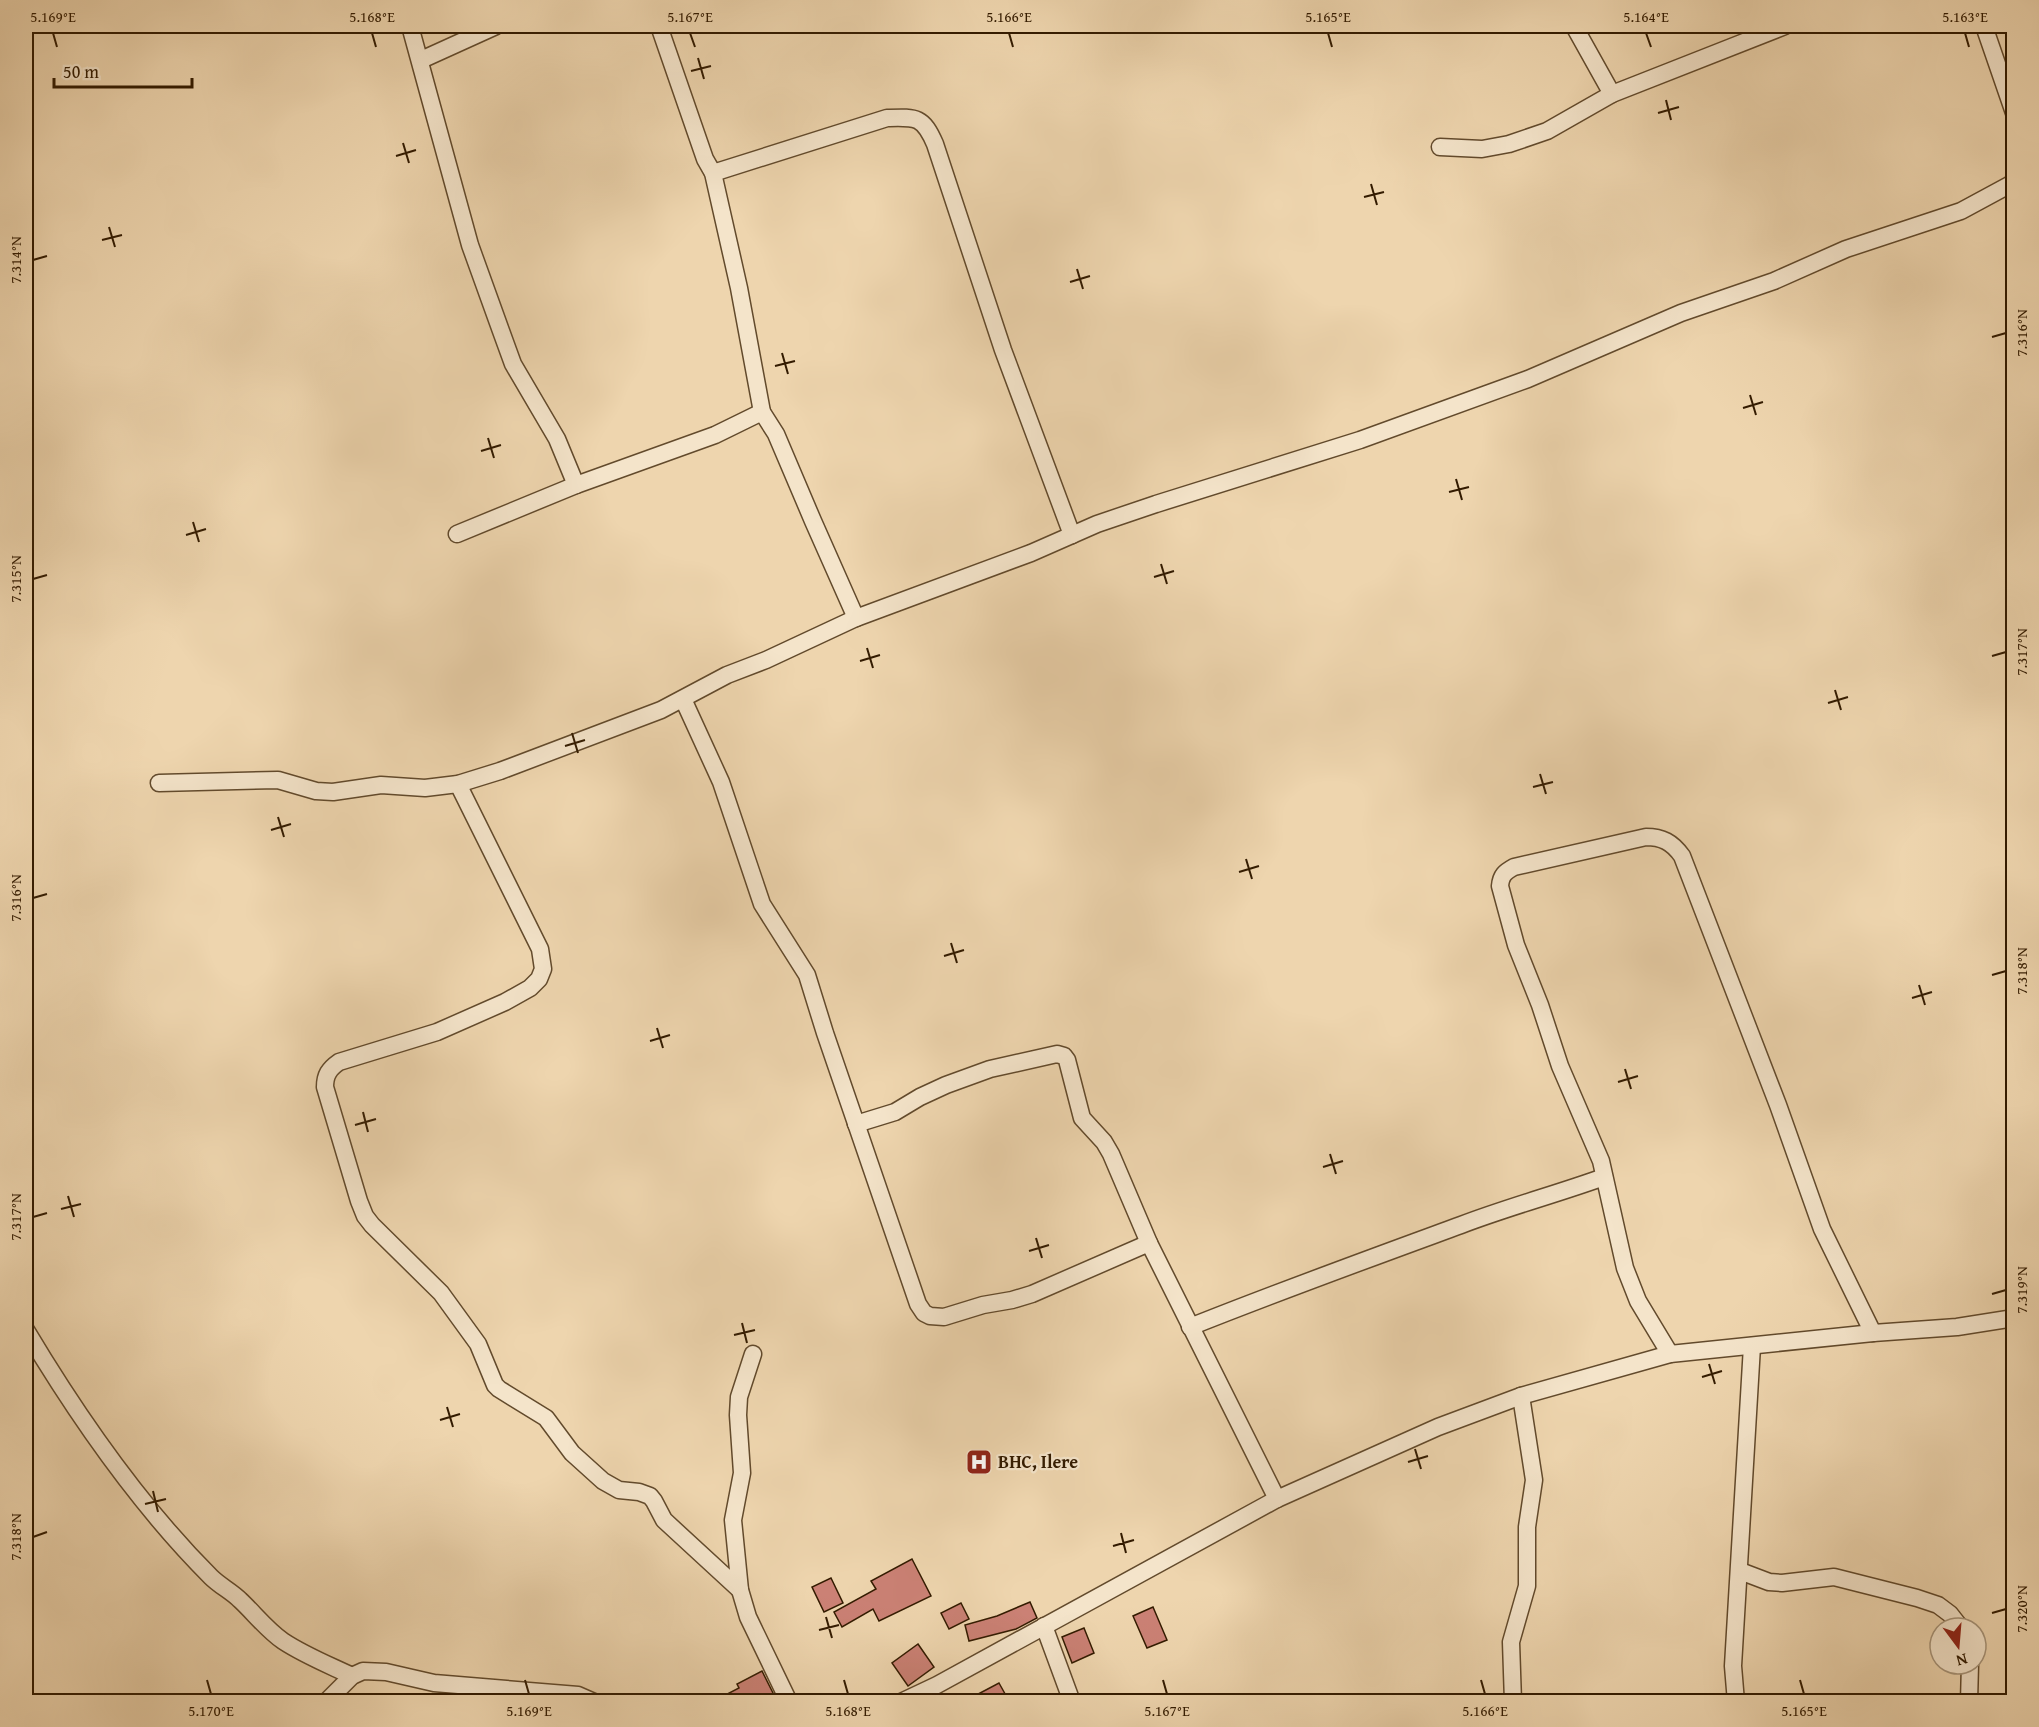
<svg xmlns="http://www.w3.org/2000/svg" width="2039" height="1727" font-family="'Gentium Book Plus',serif">
<style>
.building{fill:#cb8175;stroke:#331b00;stroke-width:1.5}
.lines{fill:none;stroke-linecap:round;stroke-linejoin:round}
.minor-casing{stroke:#624a2c;stroke-width:19}
.minor{stroke:#f4e4ca;stroke-width:16}
.ticks{fill:none;stroke:#331b00;stroke-width:2}
.labels{text-anchor:middle;stroke-width:4.5;stroke-linejoin:round;paint-order:stroke}
.poi-label{font-size:18px;font-weight:bold;fill:#331b00;stroke:#f4e4ca;text-anchor:start}
.neatline{fill:none;stroke:#331b00;stroke-width:2}
.ticks-label{font-size:15px;text-anchor:middle;fill:#331b00}
</style>
<rect width="100%" height="100%" fill="#eed5ae"/>
<filter id="stains"><feTurbulence type="fractalNoise" baseFrequency=".00333" numOctaves="4"/><feColorMatrix values="0 0 0 0 .2 0 0 0 0 .09 0 0 0 0 .02 0 0 0 .5 -.17"/></filter>
<radialGradient id="worn" r=".72"><stop offset=".6" stop-color="#630" stop-opacity="0"/><stop offset="1" stop-color="#630" stop-opacity=".3"/></radialGradient>
<!-- building -->
<g class="building">
<polygon points="912,1559 931,1596 879,1621 873,1609 842,1627 834,1612 876,1589 871,1581"/>
<polygon points="831,1578 843,1603 824,1612 812,1587"/>
<polygon points="1030,1602 1037,1618 1016,1629 969,1641 965,1625 997,1616"/>
<polygon points="961,1603 969,1619 949,1629 941,1613"/>
<polygon points="1153,1607 1167,1640 1147,1648 1133,1616"/>
<polygon points="1084,1628 1094,1653 1072,1663 1062,1637"/>
<polygon points="918,1644 934,1667 908,1686 892,1663"/>
<polygon points="762,1671 777,1701 714,1701 739,1688 737,1684"/>
<polygon points="999,1683 1009,1701 965,1701"/>
</g>
<g class="lines">
<!-- minor casing -->
<g class="minor-casing">
<g id="minor">
<polyline points="410,26 470,245 501,331 513,364 557,439 576,485"/>
<polyline points="659,26 705,159 713,173 739,288 762,412 776,434 813,521 856,618"/>
<polyline points="1574,26 1612,94"/>
<polyline points="1984,26 2014,113"/>
<polyline points="421,60 496,26"/>
<polyline points="1440,147 1482,149 1509,144 1547,131 1612,94 1785,26"/>
<path d="M713,173L887,118C916,117 923,116 935,144L1003,350L1072,535"/>
<polyline points="457,534 576,485 715,435 762,412"/>
<polyline points="683,699 721,782 762,904 807,975 825,1033 918,1304 924,1313 930,1316 944,1317 983,1305 1012,1300 1032,1294 1149,1243 1277,1499"/>
<polyline points="159,783 278,780 316,791 333,792 381,785 425,788 458,784 500,771 661,710 727,675 766,660 856,618 1031,553 1097,524 1156,504 1360,440 1528,379 1681,313 1774,281 1846,249 1961,211 2011,184 2014,180"/>
<path d="M458,784L540,949L543,969L539,979L530,988L505,1002L437,1032L339,1062C329,1069 325,1075 325,1087L359,1201L365,1216L372,1225L441,1293L478,1344L495,1385L499,1389L546,1418L572,1453L603,1481L619,1490L639,1492L650,1496L654,1501L664,1520L740,1590"/>
<polyline points="856,1124 895,1112 920,1097 946,1085 990,1069 1057,1054 1064,1056 1067,1060 1082,1118 1104,1142 1111,1154 1149,1243"/>
<path d="M1190,1327C1280,1291 1371,1258 1461,1225C1508,1207 1557,1194 1604,1177"/>
<path d="M26,1330C78,1417 139,1505 211,1577C220,1586 231,1591 240,1600C254,1613 267,1630 283,1641C304,1655 329,1665 352,1676"/>
<polyline points="753,1354 739,1397 738,1415 742,1473 733,1520 740,1590 748,1617 789,1702"/>
<path d="M1670,1354L1638,1301L1625,1268L1601,1161L1560,1066L1540,1005L1516,945L1500,886C1501,875 1505,872 1514,867L1646,837C1662,837 1672,842 1682,856L1778,1105L1822,1229L1873,1333"/>
<polyline points="1740,1571 1769,1582 1782,1583 1834,1577 1917,1598 1938,1605 1950,1614 1961,1628"/>
<polyline points="1044,1626 1072,1702"/>
<polyline points="326,1702 352,1676 363,1671 386,1672 434,1683 578,1695 594,1702"/>
<polyline points="901,1702 937,1685 1277,1499 1438,1427 1521,1396 1670,1354 1873,1333 1957,1327 2014,1318"/>
<polyline points="1513,1702 1511,1642 1527,1586 1527,1527 1534,1480 1521,1396"/>
<polyline points="1736,1702 1733,1666 1752,1346"/>
<polyline points="1969,1702 1970,1664"/>
</g>
</g>
<!-- minor -->
<use href="#minor" class="minor"/>
</g>
<!-- ticks -->
<path class="ticks" d="M53,33L57,47M372,33L376,47M690,33L695,47M1009,33L1013,47M1328,33L1332,47M1646,33L1651,47M1965,33L1969,47M698,58L704,79M691,71L711,66M1666,100L1671,120M1658,113L1679,107M403,143L409,163M396,156L416,150M1371,184L1377,205M1364,197L1384,192M109,227L115,247M102,240L122,235M33,260L47,256M1077,269L1083,289M1070,282L1090,276M1992,337L2006,333M782,353L788,374M775,366L795,361M1750,395L1756,415M1743,408L1763,402M488,438L494,458M481,451L501,445M1456,479L1462,500M1449,492L1469,487M193,522L199,542M186,535L206,529M1161,564L1167,584M1154,577L1174,571M33,579L47,575M867,648L873,668M1992,656L2006,652M860,661L880,655M1835,690L1841,710M1828,703L1848,697M572,733L578,753M565,746L585,740M1540,774L1546,794M1533,787L1553,782M278,817L284,837M271,830L291,824M1246,859L1252,879M1239,872L1259,866M33,898L47,894M951,943L957,963M944,956L964,950M1992,975L2006,971M1919,985L1925,1005M1912,998L1932,992M657,1028L663,1048M650,1041L670,1035M1625,1069L1631,1089M1618,1082L1638,1076M363,1112L368,1132M355,1125L376,1119M1330,1154L1336,1174M1323,1167L1343,1161M68,1196L74,1217M61,1209L81,1204M33,1217L47,1213M1036,1238L1042,1258M1029,1251L1049,1245M1992,1294L2006,1290M742,1323L747,1343M734,1335L755,1330M1709,1364L1715,1384M1702,1377L1722,1371M447,1407L453,1427M440,1420L460,1414M1415,1449L1421,1469M1408,1462L1428,1456M153,1491L158,1512M145,1504L166,1499M1121,1533L1126,1553M33,1537L47,1532M1113,1546L1134,1540M1992,1613L2006,1609M826,1617L832,1638M819,1630L839,1625M207,1680L211,1694M525,1680L529,1694M844,1680L848,1694M1163,1680L1167,1694M1481,1680L1485,1694M1800,1680L1804,1694"/>
<!-- icons -->
<defs>
<g id="hospital-square" transform="scale(1.35)"><rect x="-9" y="-9" width="18" height="18" rx="4" fill="#8f2418" stroke="#f4e4ca"/><path d="M-5-5h3v3.5h4V-5h3V5h-3V1.5h-4V5h-3Z" fill="#fff"/></g>
</defs>
<g fill-rule="evenodd">
<use href="#hospital-square" x="979" y="1462"/>
</g>
<g class="labels">
<!-- poi labels -->
<g class="poi-label">
<text x="998" y="1468">BHC, Ilere</text>
</g>
</g>
<!-- margin -->
<rect width="2039" height="1727" fill="none" stroke="#eed5ae" stroke-width="66"/>
<!-- north arrow -->
<g transform="translate(1958 1646) rotate(164)"><circle r="28" fill="#f4e4ca" stroke="#a79479" stroke-width="1.5"/>
<path d="M0-4.5L10 22L0 15L-10 22Z" fill="#8f2418"/>
<text y="-9" font-size="16" font-weight="bold" text-anchor="middle" fill="#331b00">N</text>
</g>
<!-- scale -->
<path d="M54 78v9h138v-9" fill="none" stroke="#331b00" stroke-width="3"/>
<text x="63" y="78" font-size="18" fill="#331b00" stroke="#f4e4ca" stroke-width="4.5" paint-order="stroke">50 m</text>
<rect x="33" y="33" width="1973" height="1661" class="neatline"/>
<g class="ticks-label">
<text x="53" y="22">5.169°E</text>
<text x="372" y="22">5.168°E</text>
<text x="690" y="22">5.167°E</text>
<text x="1009" y="22">5.166°E</text>
<text x="1328" y="22">5.165°E</text>
<text x="1646" y="22">5.164°E</text>
<text x="1965" y="22">5.163°E</text>
<text transform="translate(16 260) rotate(-90)" y="5">7.314°N</text>
<text transform="translate(2022 333) rotate(-90)" y="5">7.316°N</text>
<text transform="translate(16 579) rotate(-90)" y="5">7.315°N</text>
<text transform="translate(2022 652) rotate(-90)" y="5">7.317°N</text>
<text transform="translate(16 898) rotate(-90)" y="5">7.316°N</text>
<text transform="translate(2022 971) rotate(-90)" y="5">7.318°N</text>
<text transform="translate(16 1217) rotate(-90)" y="5">7.317°N</text>
<text transform="translate(2022 1290) rotate(-90)" y="5">7.319°N</text>
<text transform="translate(16 1537) rotate(-90)" y="5">7.318°N</text>
<text transform="translate(2022 1609) rotate(-90)" y="5">7.320°N</text>
<text x="211" y="1716">5.170°E</text>
<text x="529" y="1716">5.169°E</text>
<text x="848" y="1716">5.168°E</text>
<text x="1167" y="1716">5.167°E</text>
<text x="1485" y="1716">5.166°E</text>
<text x="1804" y="1716">5.165°E</text>
</g>
<rect width="100%" height="100%" filter="url(#stains)"/>
<rect width="100%" height="100%" fill="url(#worn)"/>
</svg>
